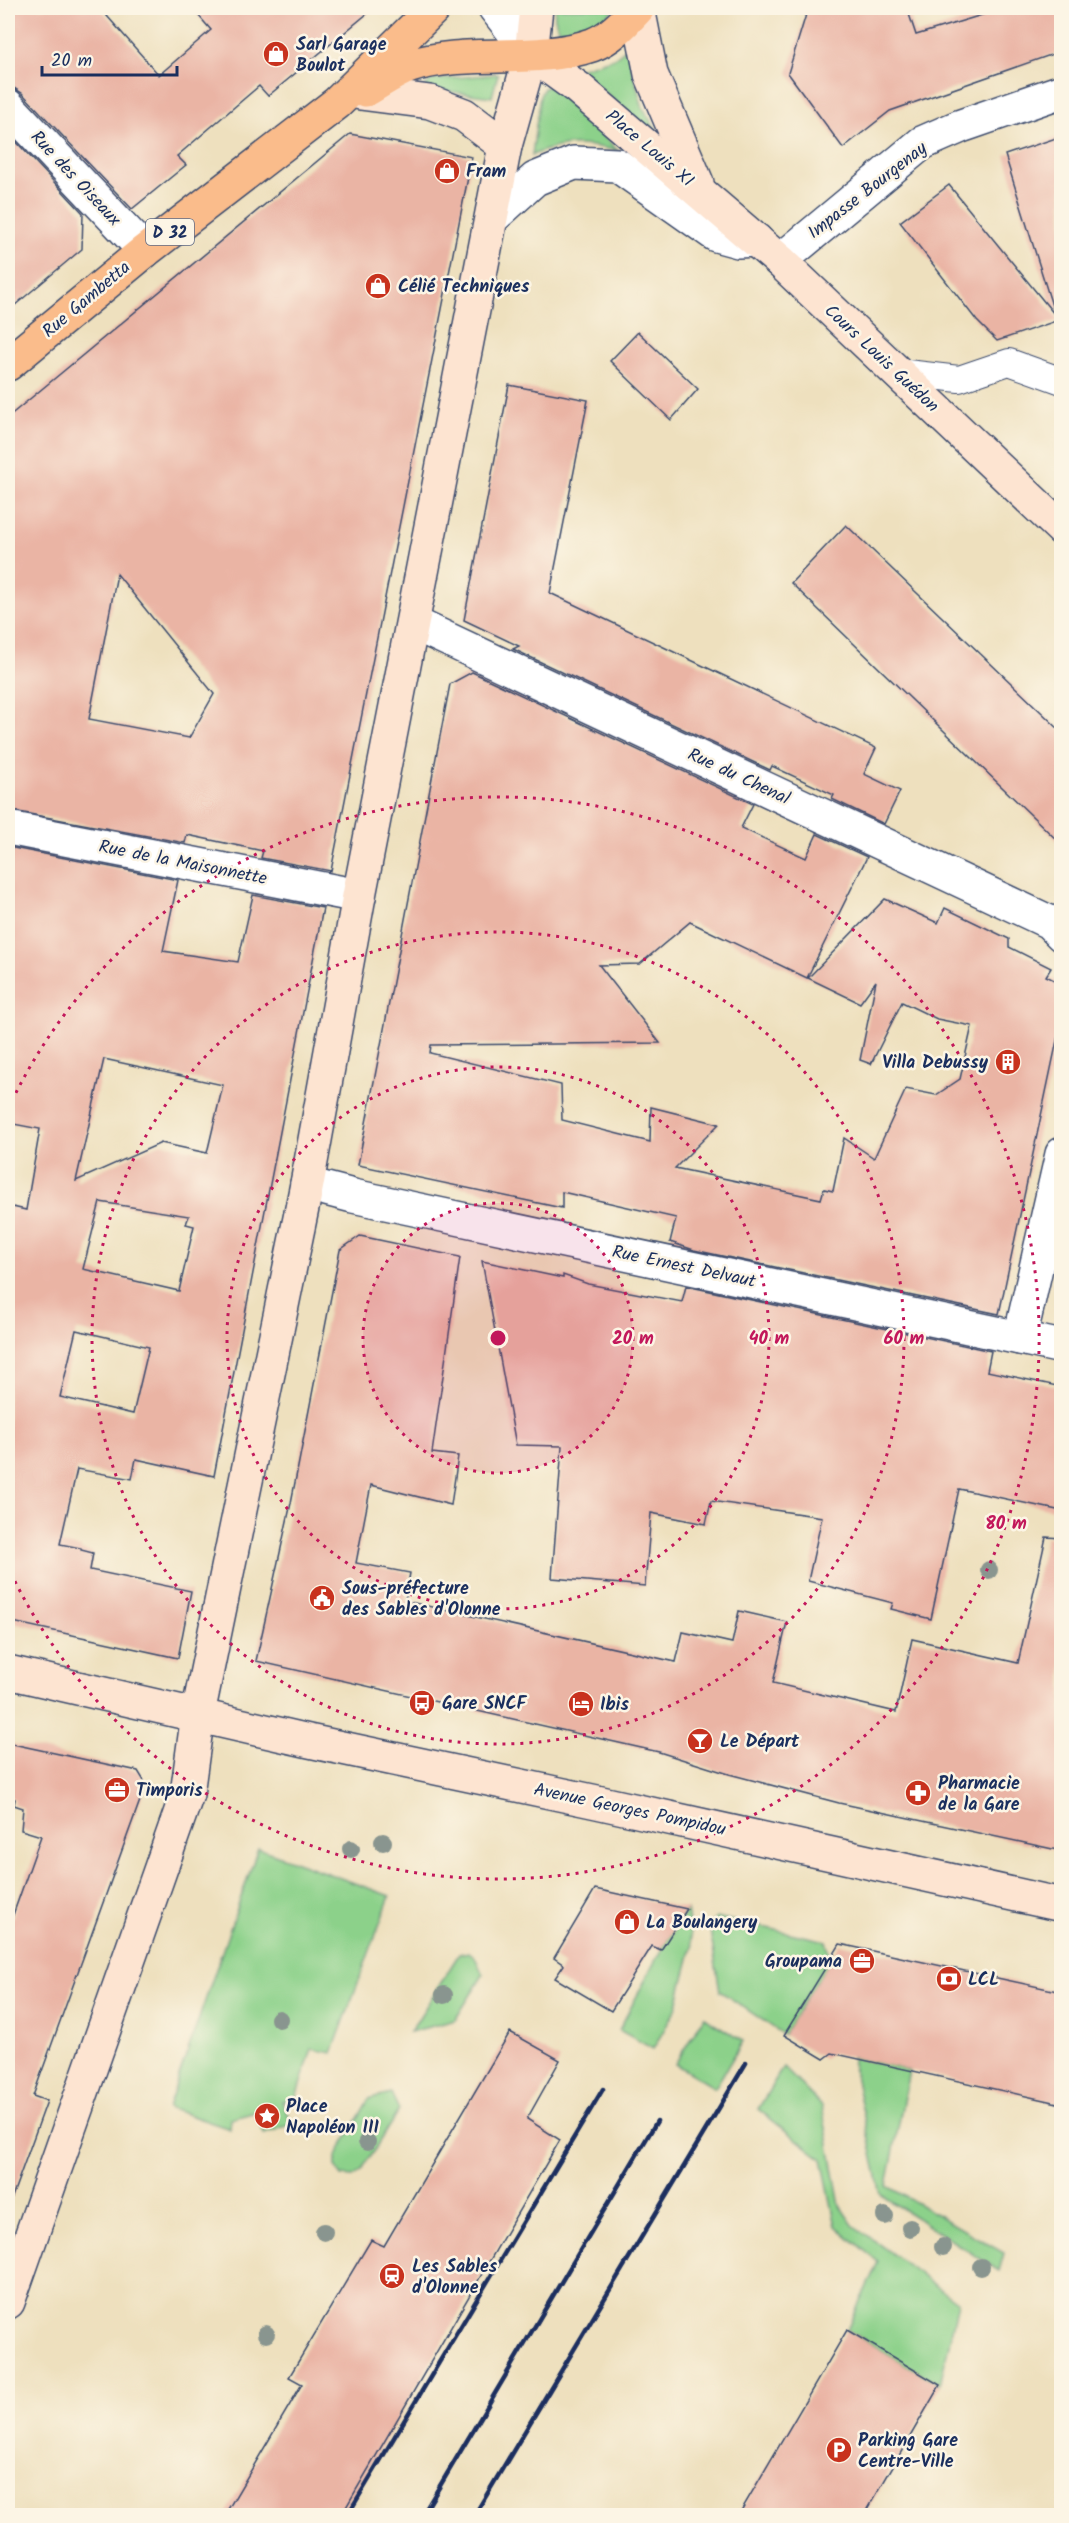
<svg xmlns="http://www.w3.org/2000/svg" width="1069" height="2523" font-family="Kalam,sans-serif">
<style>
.green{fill:#8cd18a;stroke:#548074;stroke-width:1.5}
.building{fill:#eab4a4;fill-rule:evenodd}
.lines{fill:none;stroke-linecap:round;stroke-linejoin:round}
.lane-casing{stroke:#3b4a6c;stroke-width:28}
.street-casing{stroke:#3b4a6c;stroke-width:36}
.secondary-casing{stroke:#3b4a6c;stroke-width:36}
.primary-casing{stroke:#3b4a6c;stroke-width:36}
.lane{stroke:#fff;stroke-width:26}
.street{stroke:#fff;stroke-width:33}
.secondary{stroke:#fde4d1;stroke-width:33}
.primary{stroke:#fabc8b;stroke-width:33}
.rail{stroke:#1b2f5e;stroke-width:4.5}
.tree{fill:#89958f}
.ring{fill:none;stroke:#c2185b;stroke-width:3;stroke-dasharray:3 6}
.labels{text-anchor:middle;stroke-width:5;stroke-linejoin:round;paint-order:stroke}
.shield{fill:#fcf5e5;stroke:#5e6a86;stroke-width:1.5}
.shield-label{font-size:16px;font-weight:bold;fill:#1b2f5e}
.poi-label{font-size:18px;font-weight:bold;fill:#1b2f5e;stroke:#fcf5e5;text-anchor:start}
.street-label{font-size:18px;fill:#1b2f5e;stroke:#fcf5e5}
.centre{fill:#c2185b;stroke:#fcf5e5;stroke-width:3}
.ring-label{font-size:18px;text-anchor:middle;font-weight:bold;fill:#c2185b;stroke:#fcf5e5;stroke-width:5;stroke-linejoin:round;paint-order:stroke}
</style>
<rect width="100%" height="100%" fill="#fcf5e5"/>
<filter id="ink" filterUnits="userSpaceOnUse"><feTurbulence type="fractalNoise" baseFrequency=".0167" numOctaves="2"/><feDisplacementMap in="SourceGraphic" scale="12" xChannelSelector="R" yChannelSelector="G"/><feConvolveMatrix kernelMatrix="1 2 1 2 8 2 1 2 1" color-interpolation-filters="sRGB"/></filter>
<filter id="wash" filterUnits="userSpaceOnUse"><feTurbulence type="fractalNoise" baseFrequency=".008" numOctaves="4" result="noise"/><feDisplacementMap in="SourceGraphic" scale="24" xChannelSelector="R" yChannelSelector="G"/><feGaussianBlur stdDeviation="1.35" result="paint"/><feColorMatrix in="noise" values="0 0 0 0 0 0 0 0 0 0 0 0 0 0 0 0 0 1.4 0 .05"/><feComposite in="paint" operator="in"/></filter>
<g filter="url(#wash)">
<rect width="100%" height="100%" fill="#eee0be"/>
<!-- green -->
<g class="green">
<path d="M555,8H615C604,20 573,50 558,27C555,21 554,14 555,8Z"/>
<polygon points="627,48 642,106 667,150 579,69 614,58"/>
<polygon points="498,74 492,97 423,88 431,80"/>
<path d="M553,84L618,151C583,143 567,141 532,155L540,96L544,88Z"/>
<polygon points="258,1848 390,1896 332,2053 312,2049 295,2100 282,2101 292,2124 264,2134 255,2112 231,2119 230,2129 168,2108"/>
<polygon points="687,1909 692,1947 676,2009 653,2049 619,2030 661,1950"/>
<polygon points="716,1917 826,1941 831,1959 784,2035 720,1991 710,1929"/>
<polygon points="469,1952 475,1957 483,1975 455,2020 410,2032 459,1954"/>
<polygon points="704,2017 743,2041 715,2088 675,2064"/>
<polygon points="851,2057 909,2070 887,2186 1004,2253 999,2271 881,2195"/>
<polygon points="783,2067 822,2106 840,2206 853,2225 958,2302 940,2385 847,2330 878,2262 836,2226 822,2159 758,2109"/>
<polygon points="391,2093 399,2110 361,2171 353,2177 342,2176 336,2167 336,2157 369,2099"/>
</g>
<g id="blocks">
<!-- building -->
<g class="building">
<polygon points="8,8 100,8 159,75 211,30 192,8 374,8 268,96 259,86 177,156 186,165 132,209 22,93 14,88 8,88"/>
<polygon points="808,8 907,8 916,35 1005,8 1062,8 1062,51 890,111 843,148 788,73"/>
<polygon points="8,133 83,213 82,249 8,311"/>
<path d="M350,134L472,157L331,871L261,858L263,851L187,835L185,843L8,810V417ZM117,574L214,694L189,738L89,719Z"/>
<polygon points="1062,136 1062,308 1053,309 1005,155"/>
<polygon points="949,185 1059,320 997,341 977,321 900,222"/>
<polygon points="638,332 698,389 671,420 610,361"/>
<polygon points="509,385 588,400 550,593 876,748 864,774 900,791 884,824 832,799 834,795 772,766 770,770 513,649 519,646 464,620"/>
<polygon points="846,525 1062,732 1062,845 791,583"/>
<polygon points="472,672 753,804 741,828 806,858 817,834 867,857 807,978 690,922 640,964 599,965 660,1043 431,1045 430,1053 561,1085 562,1120 650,1142 651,1107 719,1124 675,1168 821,1199 824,1189 833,1191 844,1138 874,1158 906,1089 936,1095 960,1079 972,1026 937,1019 902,1002 871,1064 860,1060 876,981 860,1003 808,978 885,899 938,923 945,908 1009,939 1009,947 1051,968 1046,976 1062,984 1062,1017 999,1314 694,1250 670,1242 676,1218 562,1192 562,1208 358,1165 450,684"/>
<path d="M8,847L178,880L163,951L238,962L253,895L323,908L214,1476L136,1459L132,1479L77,1469L60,1544L81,1548V1550L93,1553L90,1570L191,1591L178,1658L8,1621V1295L12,1269H8V1206L26,1210L40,1129L8,1123ZM104,1059L223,1085L207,1153L161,1143L76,1181ZM100,1202L189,1216L186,1224L194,1226L179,1291L83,1269ZM76,1330L149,1347L133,1414L60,1397Z"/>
<polygon points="360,1236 460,1257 432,1453 458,1456 451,1505 371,1485 356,1563 410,1573 405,1601 676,1662 683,1632 732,1643 739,1611 787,1622 773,1683 896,1712 912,1639 1018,1663 1046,1537 1062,1538 1062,1851 839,1803 729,1774 659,1752 256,1661 291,1503 340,1250"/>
<polygon points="482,1261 563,1278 563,1275 588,1284 682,1302 686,1286 991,1351 987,1371 1062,1387 1062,1511 959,1489 931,1619 891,1609 893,1603 808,1581 822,1517 711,1501 706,1524 651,1513 645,1586 552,1578 562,1446 516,1445"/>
<polygon points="8,1743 138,1771 146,1784 33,2096 47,2101 12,2197 8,2196 8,1929 41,1836 21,1830 23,1808 14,1805 15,1799 8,1797"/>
<polygon points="595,1889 687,1909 661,1950 652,1946 611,2011 555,1978 564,1965 554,1958"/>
<polygon points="840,1944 1062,1992 1062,2104 832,2053 824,2059 784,2035"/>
<polygon points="510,2032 560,2060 527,2119 560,2140 341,2516 224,2516 302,2384 289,2377 371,2240 384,2246"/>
<polygon points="847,2330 940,2385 864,2516 738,2516"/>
</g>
</g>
</g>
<g filter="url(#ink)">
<use href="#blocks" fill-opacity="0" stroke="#3b4a6c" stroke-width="1.5"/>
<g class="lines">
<!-- lane casing -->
<g class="lane-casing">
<polyline id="lane" points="898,372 959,379 1009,362 1062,381"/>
</g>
<!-- street casing -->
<g class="street-casing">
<g id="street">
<polyline points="495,8 531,54"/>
<polyline points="8,106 145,251"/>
<polyline points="492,218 535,179 574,163 617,165 716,235 738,241 756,240"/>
<polyline points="780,261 922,143 961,126 1062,91"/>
<polyline points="413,623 1049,922 1062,935"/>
<polyline points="8,828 359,896"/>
<polyline points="307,1184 353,1196 1062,1347"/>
<polyline points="1020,1338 1062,1154"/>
</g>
</g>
<!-- secondary casing -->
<g class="secondary-casing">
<g id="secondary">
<polyline points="638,8 651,74 697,183"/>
<polyline points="531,54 578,88 780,261 1062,529"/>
<polyline points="360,93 430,102 464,115 505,146"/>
<polyline points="8,1672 309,1741 597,1802 1062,1905"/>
<polyline points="8,2302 187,1794 198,1714 307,1184 359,896 505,146 531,54 536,8"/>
</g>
</g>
<!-- primary casing -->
<g class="primary-casing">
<g id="primary">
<path d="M366,90C380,82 395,71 410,66C466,48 537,64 592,45C611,38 625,22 638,8"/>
<polyline points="8,364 145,251 337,103 434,8"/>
</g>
</g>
<!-- lane -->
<use href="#lane" class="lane"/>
<!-- street -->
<use href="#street" class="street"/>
<!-- secondary -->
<use href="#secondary" class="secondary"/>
<!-- primary -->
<use href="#primary" class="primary"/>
<!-- rail -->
<g class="rail">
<polyline points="347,2516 603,2089"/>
<polyline points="422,2516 657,2121"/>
<polyline points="474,2516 746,2063"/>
</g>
</g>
<!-- trees -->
<g class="tree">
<circle cx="989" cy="1570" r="9"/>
<circle cx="383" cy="1842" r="9"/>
<circle cx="351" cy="1849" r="9"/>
<circle cx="444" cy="1995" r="9"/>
<circle cx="279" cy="2019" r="9"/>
<circle cx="367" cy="2142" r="9"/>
<circle cx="885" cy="2216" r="9"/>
<circle cx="910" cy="2228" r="9"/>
<circle cx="324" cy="2232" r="9"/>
<circle cx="943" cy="2247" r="9"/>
<circle cx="981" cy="2267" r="9"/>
<circle cx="266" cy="2334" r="9"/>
</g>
</g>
<!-- distance rings -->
<circle cx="498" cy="1338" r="135" fill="#c2185b" fill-opacity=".12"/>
<g class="ring">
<circle cx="498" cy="1338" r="135"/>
<circle cx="498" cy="1338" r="271"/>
<circle cx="498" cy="1338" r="406"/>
<path d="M8 1109A541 541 0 1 1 8 1567"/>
</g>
<!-- icons -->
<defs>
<g id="shop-disc" transform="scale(1.35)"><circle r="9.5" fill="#c8321e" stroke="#fcf5e5"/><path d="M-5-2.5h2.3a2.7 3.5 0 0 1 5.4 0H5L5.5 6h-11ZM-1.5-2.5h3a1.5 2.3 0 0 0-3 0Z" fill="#fff"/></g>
<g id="building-disc" transform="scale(1.35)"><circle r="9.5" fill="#c8321e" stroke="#fcf5e5"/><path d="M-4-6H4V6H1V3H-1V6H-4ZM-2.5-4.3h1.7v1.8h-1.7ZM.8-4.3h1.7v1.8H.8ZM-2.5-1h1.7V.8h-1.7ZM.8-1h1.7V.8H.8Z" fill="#fff"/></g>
<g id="civic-disc" transform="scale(1.35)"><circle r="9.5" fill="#c8321e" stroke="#fcf5e5"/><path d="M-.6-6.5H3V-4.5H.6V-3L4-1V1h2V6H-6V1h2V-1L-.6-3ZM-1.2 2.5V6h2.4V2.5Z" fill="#fff"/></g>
<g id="bus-disc" transform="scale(1.35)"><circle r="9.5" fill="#c8321e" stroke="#fcf5e5"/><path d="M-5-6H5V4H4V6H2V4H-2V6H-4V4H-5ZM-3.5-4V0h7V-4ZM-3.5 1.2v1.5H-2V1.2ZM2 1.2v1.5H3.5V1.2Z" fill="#fff"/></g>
<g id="hotel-disc" transform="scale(1.35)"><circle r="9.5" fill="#c8321e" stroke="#fcf5e5"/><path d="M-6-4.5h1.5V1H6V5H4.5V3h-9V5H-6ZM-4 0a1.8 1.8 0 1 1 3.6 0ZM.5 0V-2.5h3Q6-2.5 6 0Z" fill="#fff"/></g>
<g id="bar-disc" transform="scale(1.35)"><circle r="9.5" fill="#c8321e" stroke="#fcf5e5"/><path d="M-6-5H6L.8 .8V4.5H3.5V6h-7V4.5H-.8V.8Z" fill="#fff"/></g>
<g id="office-disc" transform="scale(1.35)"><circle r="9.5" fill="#c8321e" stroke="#fcf5e5"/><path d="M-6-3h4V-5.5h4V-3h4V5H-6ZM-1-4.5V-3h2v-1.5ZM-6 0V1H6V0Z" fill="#fff"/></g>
<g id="pharmacy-disc" transform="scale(1.35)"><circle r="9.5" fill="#c8321e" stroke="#fcf5e5"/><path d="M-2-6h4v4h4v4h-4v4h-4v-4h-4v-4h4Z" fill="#fff"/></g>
<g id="bank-disc" transform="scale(1.35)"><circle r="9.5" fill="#c8321e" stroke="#fcf5e5"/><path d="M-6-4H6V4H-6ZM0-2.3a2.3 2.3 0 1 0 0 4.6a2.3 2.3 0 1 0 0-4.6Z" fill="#fff"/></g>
<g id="sight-disc" transform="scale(1.35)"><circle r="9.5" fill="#c8321e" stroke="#fcf5e5"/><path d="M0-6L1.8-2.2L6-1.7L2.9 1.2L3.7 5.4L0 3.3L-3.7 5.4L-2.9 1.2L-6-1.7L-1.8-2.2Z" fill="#fff"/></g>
<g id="station-disc" transform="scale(1.35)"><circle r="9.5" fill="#c8321e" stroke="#fcf5e5"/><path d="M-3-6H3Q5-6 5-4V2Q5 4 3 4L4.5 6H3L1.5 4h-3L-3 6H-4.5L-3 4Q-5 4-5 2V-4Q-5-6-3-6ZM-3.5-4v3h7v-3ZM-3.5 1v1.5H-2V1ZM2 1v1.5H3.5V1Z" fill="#fff"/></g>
<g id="parking-disc" transform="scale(1.35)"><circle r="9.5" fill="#c8321e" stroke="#fcf5e5"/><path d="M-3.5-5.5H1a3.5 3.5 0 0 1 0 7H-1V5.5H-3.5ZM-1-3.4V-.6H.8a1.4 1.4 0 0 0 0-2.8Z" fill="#fff"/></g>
</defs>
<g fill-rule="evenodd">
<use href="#shop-disc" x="276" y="54"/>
<use href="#shop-disc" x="447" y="171"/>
<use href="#shop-disc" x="378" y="286"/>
<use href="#building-disc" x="1008" y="1062"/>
<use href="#civic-disc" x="322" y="1598"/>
<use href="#bus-disc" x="422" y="1703"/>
<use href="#hotel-disc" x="581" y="1704"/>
<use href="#bar-disc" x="700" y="1741"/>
<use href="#office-disc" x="117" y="1790"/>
<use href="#pharmacy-disc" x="918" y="1793"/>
<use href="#shop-disc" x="627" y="1922"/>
<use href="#office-disc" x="862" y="1961"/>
<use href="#bank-disc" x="949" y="1979"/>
<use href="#sight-disc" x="267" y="2116"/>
<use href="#station-disc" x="392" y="2276"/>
<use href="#parking-disc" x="839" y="2450"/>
</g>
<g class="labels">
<!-- shield labels -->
<rect class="shield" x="146" y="219" width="48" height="26" rx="4.5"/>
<g class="shield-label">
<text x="170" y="238">D 32</text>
</g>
<!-- poi labels -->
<g class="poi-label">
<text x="296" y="50">Sarl Garage<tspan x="296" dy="21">Boulot</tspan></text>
<text x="466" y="177">Fram</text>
<text x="398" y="292">Célié Techniques</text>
<text x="988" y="1068" text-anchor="end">Villa Debussy</text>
<text x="342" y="1594">Sous-préfecture<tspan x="342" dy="21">des Sables d'Olonne</tspan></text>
<text x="442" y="1709">Gare SNCF</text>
<text x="600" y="1710">Ibis</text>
<text x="720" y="1747">Le Départ</text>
<text x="938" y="1789">Pharmacie<tspan x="938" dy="21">de la Gare</tspan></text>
<text x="136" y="1796">Timporis</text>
<text x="646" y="1928">La Boulangery</text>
<text x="842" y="1967" text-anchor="end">Groupama</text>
<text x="968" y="1985">LCL</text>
<text x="286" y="2112">Place<tspan x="286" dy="21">Napoléon III</tspan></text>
<text x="412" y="2272">Les Sables<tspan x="412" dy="21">d'Olonne</tspan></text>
<text x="858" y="2446">Parking Gare<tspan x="858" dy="21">Centre-Ville</tspan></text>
</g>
<!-- street labels -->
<g class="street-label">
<text transform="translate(650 148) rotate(40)" y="6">Place Louis XI</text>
<text transform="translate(76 178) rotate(47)" y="6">Rue des Oiseaux</text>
<text transform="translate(867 190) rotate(-38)" y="6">Impasse Bourgenay</text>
<text transform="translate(86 299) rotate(-40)" y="6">Rue Gambetta</text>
<text transform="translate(882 358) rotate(43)" y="6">Cours Louis Guédon</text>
<text transform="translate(739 776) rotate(25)" y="6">Rue du Chenal</text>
<text transform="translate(183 862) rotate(11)" y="6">Rue de la Maisonnette</text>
<text transform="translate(684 1266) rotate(12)" y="6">Rue Ernest Delvaut</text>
<text transform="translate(630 1809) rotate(12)" y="6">Avenue Georges Pompidou</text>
</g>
</g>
<circle cx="498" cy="1338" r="9" class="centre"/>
<g class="ring-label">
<text x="633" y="1344">20 m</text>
<text x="769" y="1344">40 m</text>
<text x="904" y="1344">60 m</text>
<text x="1006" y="1529">80 m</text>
</g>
<!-- margin -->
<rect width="1069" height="2523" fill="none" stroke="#fcf5e5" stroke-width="30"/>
<!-- scale -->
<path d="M42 66v9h135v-9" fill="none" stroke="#1b2f5e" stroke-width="3"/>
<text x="51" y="66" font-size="18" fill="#1b2f5e" stroke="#fcf5e5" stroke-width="4.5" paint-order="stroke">20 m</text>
</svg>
